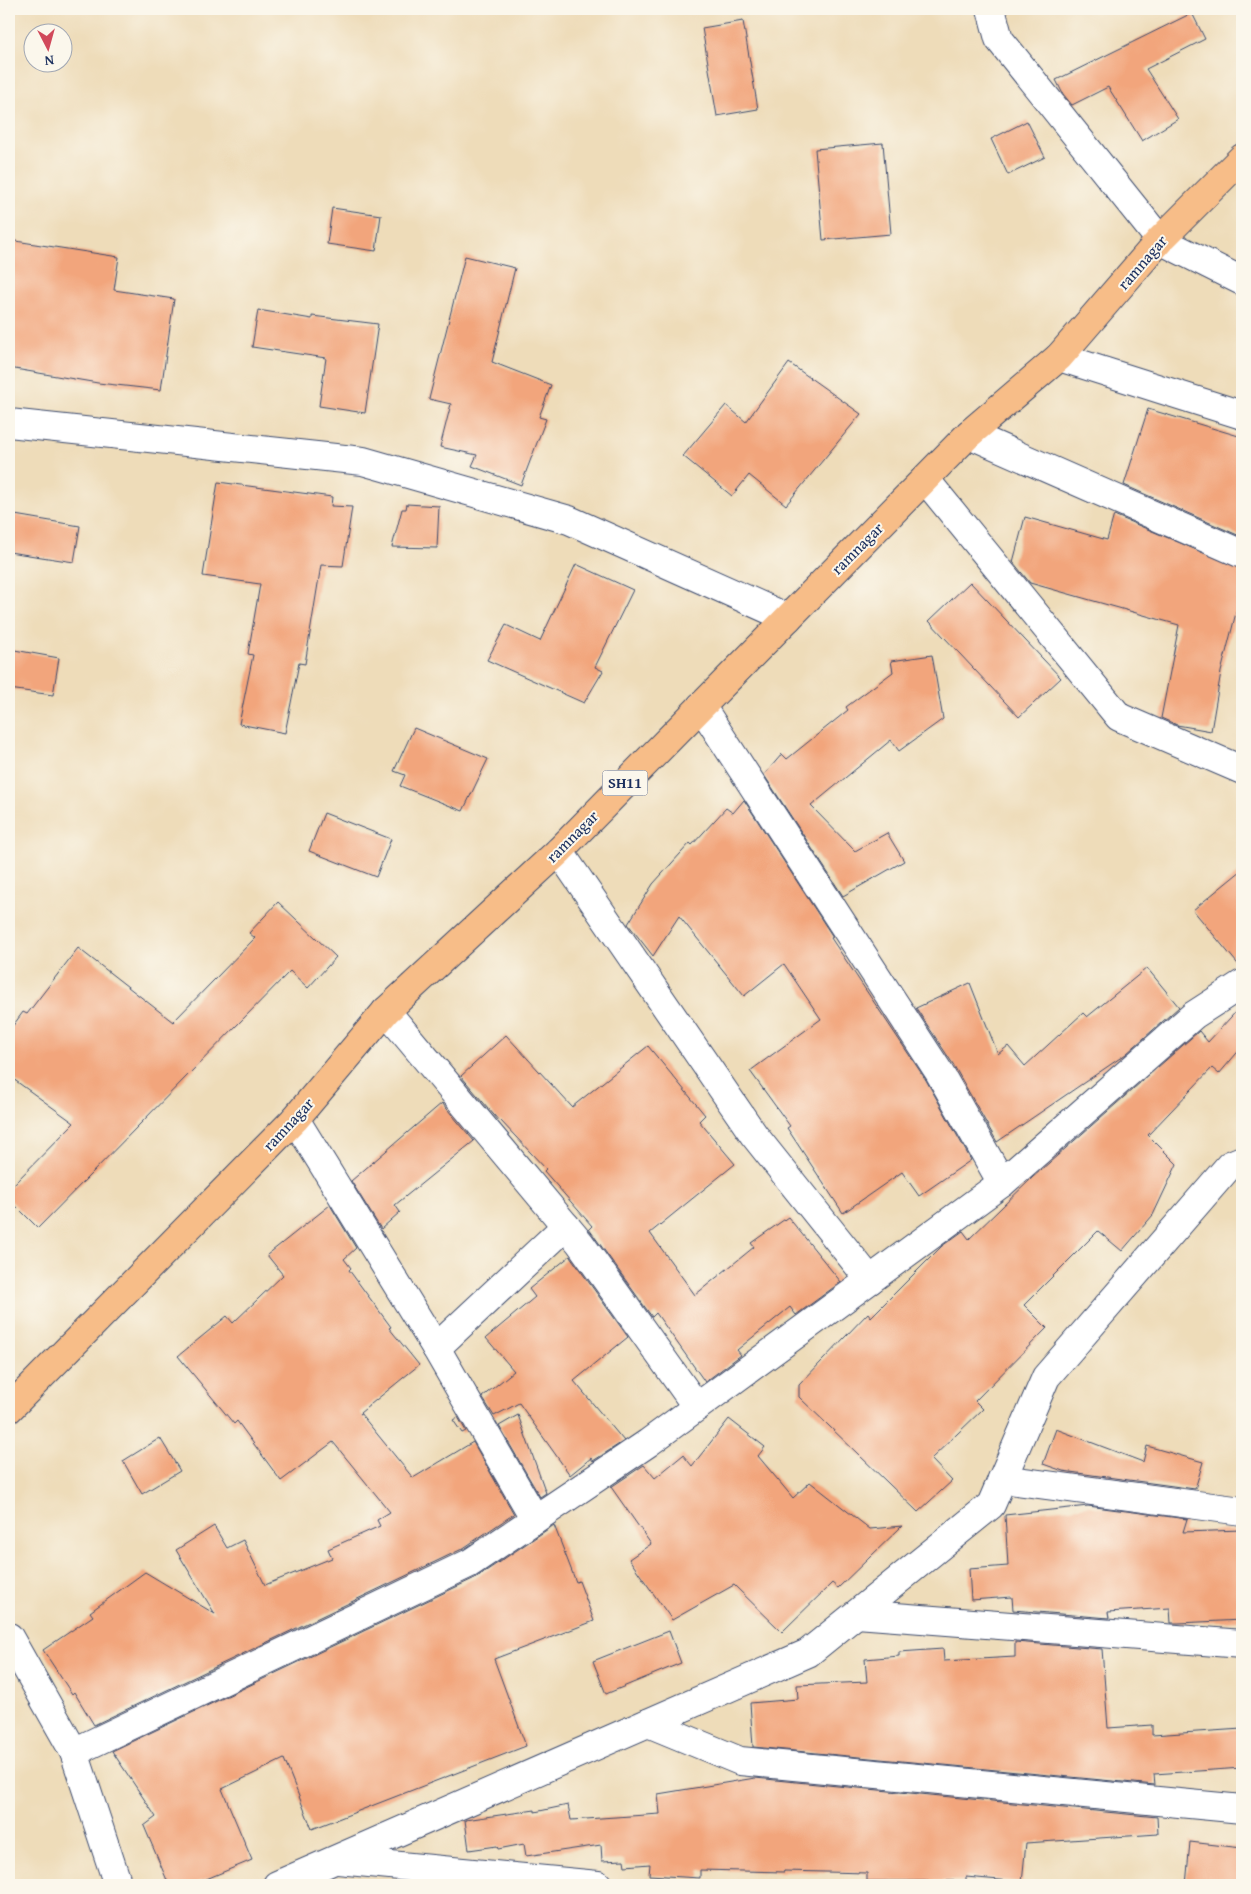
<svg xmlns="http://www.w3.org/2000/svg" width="1251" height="1894" font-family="'Gentium Book Plus',serif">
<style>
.building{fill:#f2a57c}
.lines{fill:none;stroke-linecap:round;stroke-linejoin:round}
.minor-casing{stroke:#3b496c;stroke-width:30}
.primary-casing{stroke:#3b496c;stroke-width:30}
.minor{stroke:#fff;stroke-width:28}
.primary{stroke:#f7bd88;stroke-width:28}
.labels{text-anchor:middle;stroke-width:4;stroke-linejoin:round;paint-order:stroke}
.shield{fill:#fbf7ec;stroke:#5e6b89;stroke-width:1}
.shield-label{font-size:15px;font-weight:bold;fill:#1b2f5e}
.street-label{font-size:16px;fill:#1b2f5e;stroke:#fbf7ec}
</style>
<rect width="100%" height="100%" fill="#fbf7ec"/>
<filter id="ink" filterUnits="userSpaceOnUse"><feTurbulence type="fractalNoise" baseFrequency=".02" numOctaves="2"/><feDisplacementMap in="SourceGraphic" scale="10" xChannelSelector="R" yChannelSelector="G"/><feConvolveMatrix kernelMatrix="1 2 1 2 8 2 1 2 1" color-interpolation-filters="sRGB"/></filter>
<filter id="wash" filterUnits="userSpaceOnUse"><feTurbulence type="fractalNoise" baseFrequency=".0096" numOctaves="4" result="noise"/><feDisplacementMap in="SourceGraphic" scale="20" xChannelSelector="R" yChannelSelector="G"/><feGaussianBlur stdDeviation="1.12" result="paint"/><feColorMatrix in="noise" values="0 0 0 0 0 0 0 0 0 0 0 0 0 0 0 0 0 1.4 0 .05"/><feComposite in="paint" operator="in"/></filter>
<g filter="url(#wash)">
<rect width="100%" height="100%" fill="#eedcb9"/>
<g id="blocks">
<!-- building -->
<g class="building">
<polygon points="1192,13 1205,39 1146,69 1178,119 1142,141 1108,87 1072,105 1063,94 1056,80"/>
<polygon points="743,21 758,109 717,116 702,28"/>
<polygon points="1027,121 1045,157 1008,175 991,139"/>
<polygon points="883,143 891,234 823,240 815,149"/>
<polygon points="332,208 381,215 376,251 327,244"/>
<polygon points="9,240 119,257 114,290 174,299 161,390 98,383 9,368"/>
<polygon points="465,256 515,268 492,362 551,385 539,417 546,419 521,485 472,466 477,455 440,447 451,404 429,399"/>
<polygon points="258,310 312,319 312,316 378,324 365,413 319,406 326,358 252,347"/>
<polygon points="789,363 861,414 786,505 749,475 732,496 683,456 726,405 746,422"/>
<polygon points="1148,409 1242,437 1242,537 1124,485"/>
<polygon points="218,482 332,497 331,506 352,507 343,566 321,565 305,664 299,663 285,733 239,724 253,655 248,654 260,584 203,576"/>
<polygon points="407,504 439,506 437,548 392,547 402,509 406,509"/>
<polygon points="9,514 80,526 74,562 9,552"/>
<polygon points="1114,515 1242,569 1242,589 1221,672 1211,731 1177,725 1161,718 1179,625 1030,583 1013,562 1025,517 1107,540"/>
<polygon points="576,564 633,590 595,667 603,671 584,703 487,660 506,625 540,641"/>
<polygon points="970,582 1061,678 1019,717 929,621"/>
<polygon points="9,649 59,658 53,695 9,689"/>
<polygon points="932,655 943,719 899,751 891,740 811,806 855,851 887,833 904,861 843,896 764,775 782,754 787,759 848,710 846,707 893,672 891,661"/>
<polygon points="414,728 488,759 463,811 400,786 405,775 394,771"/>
<polygon points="744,800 833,937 831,938 926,1080 971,1160 919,1196 902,1172 843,1213 787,1128 790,1126 750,1071 821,1019 784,964 744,996 679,916 653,956 628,924 653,884 690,843 692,845 726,808 733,813"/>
<polygon points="324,813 391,839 376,877 309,851"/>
<polygon points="1242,870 1242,969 1193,910"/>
<polygon points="278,902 336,957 308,988 290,971 38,1228 9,1199 9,1189 74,1123 9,1076 9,1031 23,1012 27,1014 78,948 173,1022 255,938 249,933"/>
<polygon points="1147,968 1179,1007 1126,1054 997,1142 953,1064 916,1008 970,983 998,1054 1008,1046 1025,1066 1083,1013 1087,1017"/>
<polygon points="1242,1005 1242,1047 1219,1074 1212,1068 1148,1135 1177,1164 1153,1215 1122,1251 1098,1231 1024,1305 1047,1328 975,1401 983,1409 931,1459 952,1481 918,1512 799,1397 799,1385 868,1313 871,1317 942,1246 963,1231 969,1239 1033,1177 1199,1031 1208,1042"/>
<polygon points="506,1035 572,1107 648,1046 705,1115 699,1121 735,1164 650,1233 695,1295 754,1247 751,1243 788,1217 841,1282 796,1315 790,1307 737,1350 741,1355 705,1382 656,1313 652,1317 594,1236 589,1229 592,1226 544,1171 546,1169 500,1120 499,1121 461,1076"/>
<polygon points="442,1103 474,1141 395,1205 400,1212 381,1229 351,1181"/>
<polygon points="330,1205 356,1248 344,1259 351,1268 349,1270 391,1327 389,1328 419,1365 360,1413 413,1478 473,1442 514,1514 462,1549 94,1725 74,1692 72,1694 43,1650 93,1616 90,1612 145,1572 215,1614 176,1550 214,1526 227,1548 243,1540 265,1585 332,1558 328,1549 380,1526 377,1520 390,1512 333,1442 281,1481 237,1421 234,1424 178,1356 227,1316 233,1323 283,1275 267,1255"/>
<polygon points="570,1256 628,1337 574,1381 624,1441 593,1461 591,1458 570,1475 519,1403 494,1416 482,1397 514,1371 486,1338 535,1297 529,1289"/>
<polygon points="518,1415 546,1493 540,1497 499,1426"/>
<polygon points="458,1417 466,1431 462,1433 453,1420"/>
<polygon points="729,1419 765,1447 758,1456 793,1498 810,1482 870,1529 902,1526 838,1588 832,1583 782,1632 734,1585 672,1620 629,1559 651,1544 611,1487 644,1465 655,1478 683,1455 692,1466"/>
<polygon points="1056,1429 1143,1462 1147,1446 1203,1462 1195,1489 1063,1471 1043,1464"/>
<polygon points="160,1438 180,1471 142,1494 123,1461"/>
<polygon points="1088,1506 1187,1519 1183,1532 1242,1530 1242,1620 1178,1623 1171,1623 1170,1608 1108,1612 1109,1618 1013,1610 1012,1597 971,1600 969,1569 1008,1566 1005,1515"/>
<polygon points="554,1525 576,1582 579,1581 594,1621 494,1659 526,1746 312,1829 284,1759 222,1789 252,1860 192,1885 169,1885 144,1826 156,1817 112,1751 477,1577"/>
<polygon points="669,1631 681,1663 606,1694 593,1661"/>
<polygon points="1015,1642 1102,1649 1108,1728 1152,1725 1152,1735 1242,1729 1242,1768 1154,1774 1155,1785 753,1747 750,1703 798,1699 797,1685 867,1682 865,1659 899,1656 899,1652 943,1649 944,1661 1015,1657"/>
<polygon points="755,1778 1157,1817 1158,1834 1026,1843 1022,1882 966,1877 966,1881 867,1881 867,1873 784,1871 784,1872 700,1870 700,1878 649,1875 650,1864 625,1866 624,1860 602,1861 601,1845 526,1856 524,1844 498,1849 497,1846 469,1850 465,1820 535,1810 535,1812 568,1805 571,1820 660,1814 658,1794"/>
<polygon points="1190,1842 1242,1848 1242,1885 1186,1885"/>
</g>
</g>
</g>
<g filter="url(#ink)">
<use href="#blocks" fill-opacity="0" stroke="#3b496c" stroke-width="1"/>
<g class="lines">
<!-- minor casing -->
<g class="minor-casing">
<g id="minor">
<polyline points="991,9 999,39 1160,240 1242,281"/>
<polyline points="1059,357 1242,415"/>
<polyline points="9,423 363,461 569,520 788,618"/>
<polyline points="969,434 1242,554"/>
<polyline points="925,479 1119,717 1242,770"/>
<polyline points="701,706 939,1072 1002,1183 1194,1015 1242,984"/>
<polyline points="559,851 754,1135 870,1280"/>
<polyline points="386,1011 580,1243 697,1407"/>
<polyline points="295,1119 436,1348 535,1519"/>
<polyline points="436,1348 566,1226"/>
<polyline points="1002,1479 1242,1511"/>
<polyline points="857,1614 1242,1644"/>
<polyline points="9,1637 74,1752 470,1563 648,1443 1002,1183"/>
<polyline points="648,1723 740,1761 1242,1809"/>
<polyline points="74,1752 118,1885"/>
<polyline points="338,1860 598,1885"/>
<polyline points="277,1885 808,1653 991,1505 1046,1377 1230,1165 1242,1160"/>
</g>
</g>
<!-- primary casing -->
<g class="primary-casing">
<polyline id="primary" points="9,1409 295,1119 386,1011 559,851 969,434 1059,357 1160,240 1242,158"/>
</g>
<!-- minor -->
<use href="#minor" class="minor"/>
<!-- primary -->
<use href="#primary" class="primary"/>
</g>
</g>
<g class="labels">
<!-- shield labels -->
<rect class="shield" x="602.5" y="770.5" width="45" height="25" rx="4"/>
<g class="shield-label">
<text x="625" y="788">SH11</text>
</g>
<!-- street labels -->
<g class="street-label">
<text transform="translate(1142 262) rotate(-49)" y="6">ramnagar</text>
<text transform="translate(857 548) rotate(-45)" y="6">ramnagar</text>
<text transform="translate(572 836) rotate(-45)" y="6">ramnagar</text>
<text transform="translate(288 1124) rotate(-47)" y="6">ramnagar</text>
</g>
</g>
<!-- margin -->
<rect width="1251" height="1894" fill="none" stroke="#fbf7ec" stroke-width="30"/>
<!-- north arrow -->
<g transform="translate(48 48) rotate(174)"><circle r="24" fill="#fbf7ec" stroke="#a1a7b3"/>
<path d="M0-4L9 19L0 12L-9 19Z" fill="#d1495b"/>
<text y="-8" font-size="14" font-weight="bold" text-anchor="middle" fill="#1b2f5e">N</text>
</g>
</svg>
